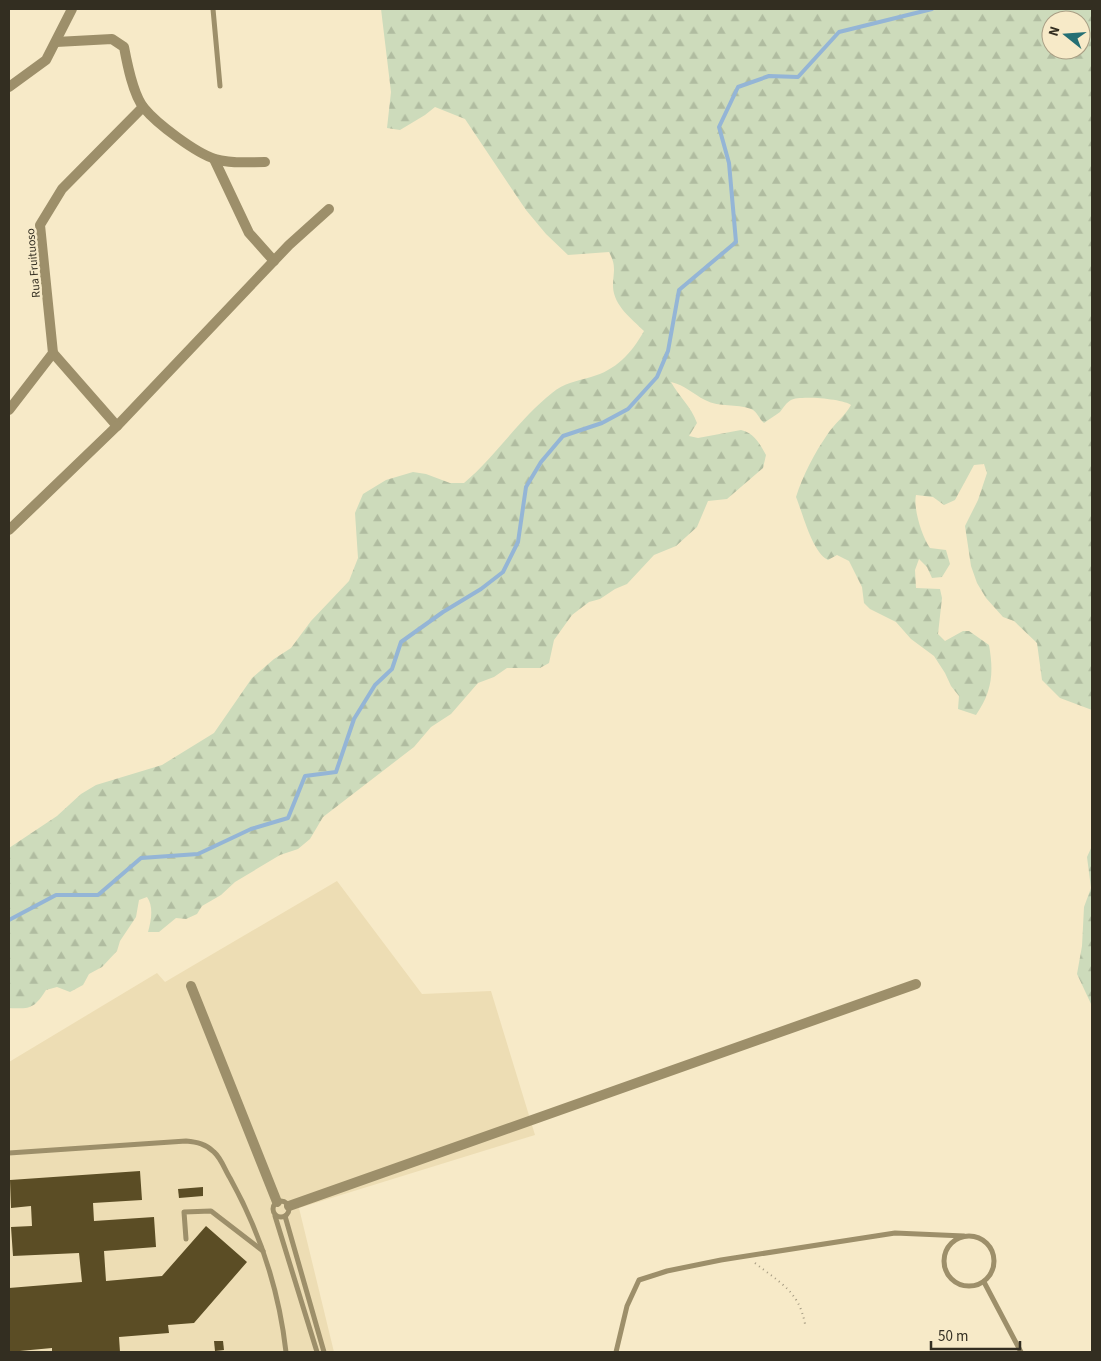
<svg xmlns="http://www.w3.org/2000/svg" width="1101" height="1361" font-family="'Source Sans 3',sans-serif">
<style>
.built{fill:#edddb4}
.forest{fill:url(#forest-firs);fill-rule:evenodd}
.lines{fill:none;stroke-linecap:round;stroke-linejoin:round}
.stream{stroke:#94b5d6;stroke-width:4}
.building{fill:#5b4d25}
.path{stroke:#a49a81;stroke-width:2;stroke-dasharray:1 4;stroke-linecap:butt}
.lane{stroke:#9d8f6a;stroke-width:5}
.street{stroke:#9d8f6a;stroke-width:10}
.labels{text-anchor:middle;stroke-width:5;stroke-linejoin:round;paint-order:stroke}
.street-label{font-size:12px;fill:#332e21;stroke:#f7eac8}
</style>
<defs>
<pattern id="forest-firs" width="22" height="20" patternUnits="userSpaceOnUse" patternTransform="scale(1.25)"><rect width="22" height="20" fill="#cddbbb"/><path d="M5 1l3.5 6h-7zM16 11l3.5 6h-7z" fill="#b0bca0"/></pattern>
</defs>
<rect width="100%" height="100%" fill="#f7eac8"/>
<!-- built -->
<polygon class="built" points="337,881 422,994 491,991 535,1135 299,1208 334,1352 9,1352 9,1062 157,973 165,982"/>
<!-- forest -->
<g class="forest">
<path d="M381,9H1092V710L1060,698L1042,680L1037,643L1014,621L1003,617L986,598L977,583L971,566L965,526L978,500L987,473L984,464L974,465L955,500L944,505L933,497L916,495C913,508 922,537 930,548L946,550L950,564L942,577L932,578L927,567L919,559L915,570L916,588L940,589L942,598L938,634L945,641L963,631H969L989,645C994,673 992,692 976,715L958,709L959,696L951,686L945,673L934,656L911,639L896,622L870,609L864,603L862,587L849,561L837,555L828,560C812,552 803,514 796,497C803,475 814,454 827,435C834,424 845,416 851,405C844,399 800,395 791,400C787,402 783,408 780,412C775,416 769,419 764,423C759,419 757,411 751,409C736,403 720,408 705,400C693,394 685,385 671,382C679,397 691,406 697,423L689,436L698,438L741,430C754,433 760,444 766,455L763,468L727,499L708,501L697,527L676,546L654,555L627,584L615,589L600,599L589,602L572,615L554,640L549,663L540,668H507L494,677L478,683L451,714L431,727L414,747L323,817L310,839L298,849L280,855L235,882L221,895L202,906L197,914L186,919L176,918L159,932H148C151,921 154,907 147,897L139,900L136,917L120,941L117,951L102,967L89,974L83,985L70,992L57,987L46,990C34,1009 30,1009 9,1008V848L57,816L81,794L96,785L162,765L214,733L252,678L274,659L291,648L311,621L349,581L358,558L355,513L363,494L386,480L413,472L426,474L450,483H464C496,456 519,419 552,393C564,383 577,381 591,377C616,370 631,354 644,331C632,319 614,306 613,287C613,271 617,267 609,252L568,255L546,234L526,210L465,119L435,107L425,115L400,130L387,128L391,92ZM1051,20H1081V50H1051Z"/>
<polygon points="1092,846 1092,1006 1077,974 1082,946 1084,907 1091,888 1087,857"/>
</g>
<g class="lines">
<!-- stream -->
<polyline class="stream" points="9,920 56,895 98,895 141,858 198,854 251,829 288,818 305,776 336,772 354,719 375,685 392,669 401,642 443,612 481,589 503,572 518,542 526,487 541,462 563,436 602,423 628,409 657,377 668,351 679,290 736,242 729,163 719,127 738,87 769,76 798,77 839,32 932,9"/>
</g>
<!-- building -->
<g class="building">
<polygon points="140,1171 142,1200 93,1203 94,1221 154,1217 156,1247 104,1251 106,1281 162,1276 206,1226 247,1262 194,1323 168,1325 169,1333 119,1337 120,1352 52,1352 52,1348 9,1352 9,1288 82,1282 79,1253 13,1256 11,1227 32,1226 31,1206 11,1208 10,1180"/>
<polygon points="203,1187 203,1196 179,1198 178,1189"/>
<polygon points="214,1341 223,1341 224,1350 215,1351"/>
</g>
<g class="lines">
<!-- path -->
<path class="path" d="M755,1263C780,1283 799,1291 805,1324"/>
<!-- lane -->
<g class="lane">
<polyline points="213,9 220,86"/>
<path d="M9,1153L186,1141C197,1142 206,1144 214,1152C221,1158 225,1170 230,1178C260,1232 279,1290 286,1352"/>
<circle cx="281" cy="1209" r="8"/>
<polyline points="275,1216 317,1352"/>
<polyline points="285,1216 324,1352"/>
<circle cx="969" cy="1261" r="25"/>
<polyline points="186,1239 184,1212 211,1211 263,1251"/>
<polyline points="984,1282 1021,1352"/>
<polyline points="616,1352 627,1306 639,1280 667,1271 721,1260 895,1233 964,1236"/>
</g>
<!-- street -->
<g class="street">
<path d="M56,42L112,39L124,47C127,63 133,95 144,108C157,124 196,153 215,159C231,164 249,162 265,162"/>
<polyline points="9,87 46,60 72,9"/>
<polyline points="214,159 249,233 274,261"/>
<polyline points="53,353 117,426 289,245 329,209"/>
<polyline points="9,410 53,353 40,225 62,189 143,107"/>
<polyline points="9,530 117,426"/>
<polyline points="191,986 277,1202"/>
<polyline points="289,1206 916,984"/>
</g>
</g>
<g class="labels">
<!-- street labels -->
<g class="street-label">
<text transform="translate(33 263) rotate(-95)" y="4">Rua Fruituoso</text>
</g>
</g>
<!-- border -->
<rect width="1101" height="1361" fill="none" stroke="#332e21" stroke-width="20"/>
<!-- north arrow -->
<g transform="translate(1066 35) rotate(287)"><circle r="24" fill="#f7eac8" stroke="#a99f85"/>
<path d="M0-4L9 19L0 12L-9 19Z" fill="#246f74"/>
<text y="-8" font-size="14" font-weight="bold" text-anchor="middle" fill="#332e21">N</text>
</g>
<!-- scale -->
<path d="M931 1341v8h89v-8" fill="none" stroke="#332e21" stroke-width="2.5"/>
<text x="938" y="1341" font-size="15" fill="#332e21" stroke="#f7eac8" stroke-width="4" paint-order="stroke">50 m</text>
</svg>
